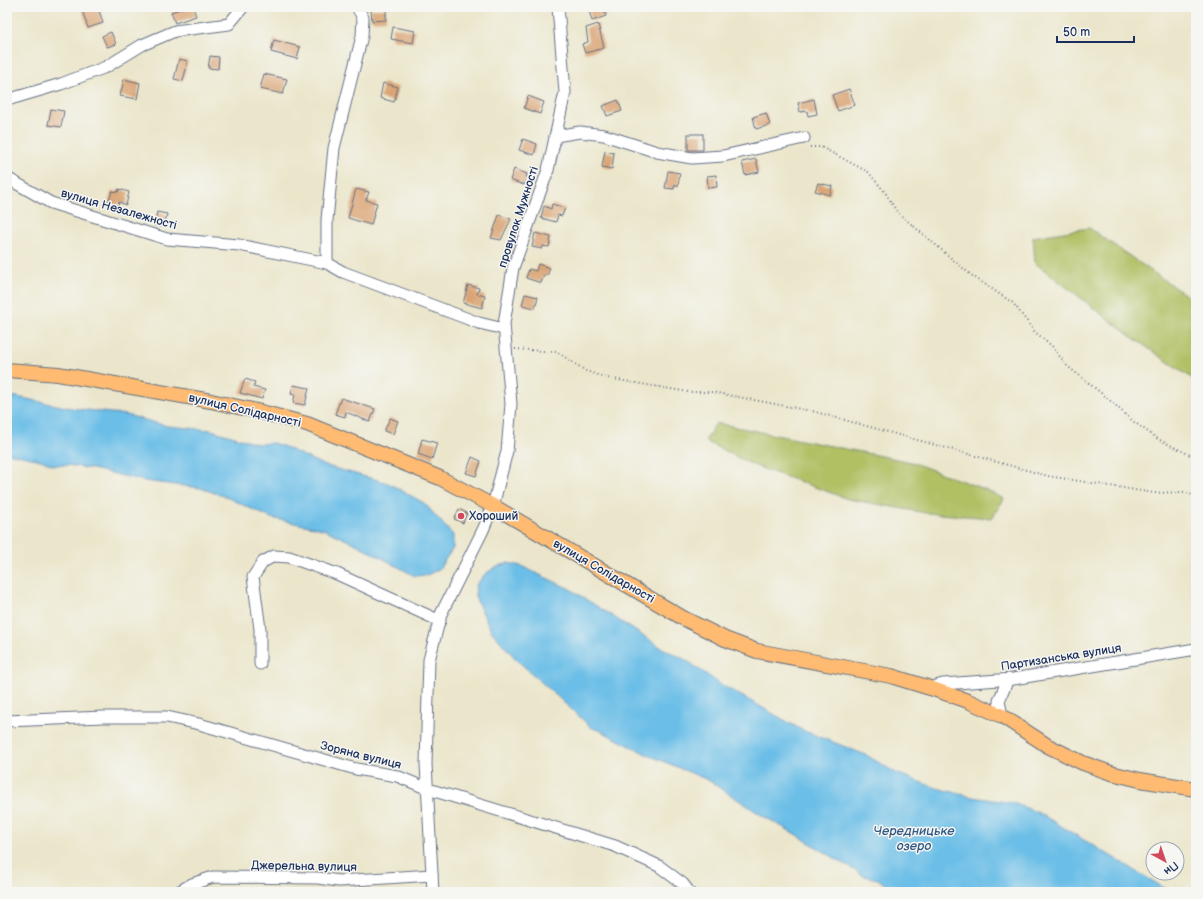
<svg xmlns="http://www.w3.org/2000/svg" width="1203" height="899" font-family="'Balsamiq Sans',sans-serif">
<style>
.green{fill:#b0c063;stroke:#667860}
.water{fill:#6bbee7;stroke:#4376a2}
.building{fill:#daa576}
.lines{fill:none;stroke-linecap:round;stroke-linejoin:round}
.minor-casing{stroke:#646f84;stroke-width:13}
.major-casing{stroke:#646f84;stroke-width:16}
.path{stroke:#646f84;stroke-width:2;stroke-dasharray:1 3;stroke-linecap:butt}
.minor{stroke:#fff;stroke-width:11}
.major{stroke:#febb71;stroke-width:14}
.poi-dot{fill:#d1495b;stroke:#f6f6f2;stroke-width:1.5}
.labels{text-anchor:middle;stroke-width:3;stroke-linejoin:round;paint-order:stroke}
.street-label{font-size:12px;fill:#1b2f5e;stroke:#f6f6f2}
.poi-label{font-size:12px;fill:#1b2f5e;stroke:#f6f6f2;text-anchor:start}
.water-label{font-size:13px;font-style:italic;fill:#335a87;stroke:#f6f6f2}
</style>
<rect width="100%" height="100%" fill="#f6f6f2"/>
<filter id="ink" filterUnits="userSpaceOnUse"><feTurbulence type="fractalNoise" baseFrequency=".025" numOctaves="2"/><feDisplacementMap in="SourceGraphic" scale="8" xChannelSelector="R" yChannelSelector="G"/><feConvolveMatrix kernelMatrix="1 2 1 2 8 2 1 2 1" color-interpolation-filters="sRGB"/></filter>
<filter id="wash" filterUnits="userSpaceOnUse"><feTurbulence type="fractalNoise" baseFrequency=".012" numOctaves="4" result="noise"/><feDisplacementMap in="SourceGraphic" scale="16" xChannelSelector="R" yChannelSelector="G"/><feGaussianBlur stdDeviation="0.9" result="paint"/><feColorMatrix in="noise" values="0 0 0 0 0 0 0 0 0 0 0 0 0 0 0 0 0 1.4 0 .05"/><feComposite in="paint" operator="in"/></filter>
<g filter="url(#wash)">
<rect width="100%" height="100%" fill="#ebe6cb"/>
<!-- green -->
<g class="green">
<polygon points="1089,228 1196,302 1196,381 1129,335 1035,263 1033,237"/>
<polygon points="716,423 911,462 989,491 1004,499 992,518 926,513 848,499 753,465 705,441"/>
</g>
<!-- water -->
<g class="water">
<polygon points="7,395 71,408 127,415 167,426 211,430 258,444 273,443 285,447 323,465 388,483 424,503 453,535 453,548 439,569 427,575 415,576 358,545 323,529 271,518 224,496 200,488 145,481 93,469 67,465 53,465 41,460 7,453"/>
<polygon points="508,563 521,566 570,589 662,648 686,660 720,684 802,730 866,755 896,773 933,787 972,797 1013,803 1039,813 1171,892 895,892 878,879 864,876 797,835 763,816 708,780 646,754 599,730 592,728 517,660 492,632 475,597 476,585 485,574 496,567"/>
</g>
<g id="blocks">
<!-- building -->
<g class="building">
<polygon points="90,7 98,7 103,23 88,28 82,10"/>
<polygon points="186,7 193,7 196,16 175,23 171,12"/>
<polygon points="588,7 603,7 606,16 592,21"/>
<polygon points="371,9 386,9 386,20 372,21"/>
<polygon points="598,24 604,48 585,53 582,44 588,42 586,28"/>
<polygon points="393,27 415,31 413,43 391,39"/>
<polygon points="111,32 116,44 107,47 102,36"/>
<polygon points="274,40 300,47 297,59 271,52"/>
<polygon points="210,56 219,57 218,69 208,68"/>
<polygon points="179,59 188,61 183,81 174,79"/>
<polygon points="264,74 287,79 283,94 260,89"/>
<polygon points="124,79 140,83 137,99 120,96"/>
<polygon points="383,83 398,87 394,102 380,98"/>
<polygon points="849,89 855,105 838,111 832,95"/>
<polygon points="528,96 544,102 540,114 524,108"/>
<polygon points="814,99 817,114 808,116 807,111 800,112 798,103"/>
<polygon points="618,100 622,111 607,116 603,106"/>
<polygon points="51,109 64,111 61,127 48,125"/>
<polygon points="766,113 770,125 756,129 753,117"/>
<rect x="688" y="134" width="15" height="16"/>
<polygon points="523,139 537,144 534,155 519,150"/>
<polygon points="605,151 614,153 612,169 602,167"/>
<polygon points="756,159 759,172 745,175 742,162"/>
<polygon points="514,169 527,174 524,185 510,180"/>
<polygon points="668,171 680,173 678,186 675,184 674,189 665,188"/>
<polygon points="716,175 717,187 708,188 707,176"/>
<polygon points="818,183 832,186 830,195 815,191"/>
<polygon points="119,189 129,192 126,205 119,202 118,206 108,203 112,191 118,192"/>
<polygon points="356,189 369,192 366,200 377,203 371,225 348,218"/>
<polygon points="552,204 565,208 562,216 558,215 556,222 541,218 544,206 551,209"/>
<polygon points="157,212 167,214 164,227 154,225"/>
<polygon points="499,215 511,219 501,240 491,238"/>
<polygon points="535,233 551,237 549,247 543,246 542,249 532,247"/>
<polygon points="538,264 550,268 547,276 544,275 541,283 526,278 529,269 536,271"/>
<polygon points="468,285 479,288 477,294 485,296 482,308 463,303"/>
<polygon points="525,294 538,297 535,308 522,305"/>
<polygon points="245,379 255,382 253,387 265,390 262,399 240,393"/>
<polygon points="293,385 309,388 305,405 293,403 295,395 291,394"/>
<polygon points="341,398 375,409 370,422 346,412 345,417 335,414"/>
<polygon points="390,418 398,421 393,434 384,431"/>
<polygon points="422,439 437,443 432,459 418,454"/>
<polygon points="472,457 481,461 476,476 466,473"/>
<polygon points="459,509 467,513 463,523 454,519"/>
</g>
</g>
</g>
<g filter="url(#ink)">
<use href="#blocks" fill-opacity="0" stroke="#646f84" stroke-width="1"/>
<g class="lines">
<!-- minor casing -->
<g class="minor-casing">
<g id="minor">
<polyline points="7,100 61,84 106,67 142,45 175,31 229,24 243,7"/>
<polyline points="555,136 580,132 604,135 657,152 692,158 723,156 804,138"/>
<polyline points="7,178 51,203 167,239 239,245 327,263"/>
<polyline points="327,263 327,220 334,148 362,36 363,18 357,7"/>
<polyline points="327,263 343,272 479,323 504,329"/>
<polyline points="260,664 260,629 253,577 263,562 274,556 289,557 337,574 440,621"/>
<polyline points="930,688 943,684 1013,679 1196,649"/>
<polyline points="1002,716 999,701 1008,679"/>
<polyline points="7,721 103,717 167,717 199,724 356,769 397,776 428,789 615,846 659,866 683,884 689,892"/>
<polyline points="178,892 192,884 213,877 318,878 339,881 432,875"/>
<polyline points="433,892 426,764 429,660 441,614 483,530 493,506 507,451 511,404 504,324 513,268 548,170 565,92 558,7"/>
</g>
</g>
<!-- major casing -->
<g class="major-casing">
<polyline id="major" points="7,370 58,374 211,401 261,412 307,424 440,478 493,506 683,618 725,639 757,651 891,676 930,688 968,701 1002,716 1048,746 1083,763 1111,773 1140,780 1196,789"/>
</g>
<!-- path -->
<g class="path">
<polyline points="810,147 821,147 868,172 885,192 897,212 971,275 1013,303 1035,332 1052,346 1066,365 1106,397 1134,422 1158,439 1196,458"/>
<polyline points="515,349 557,352 586,371 607,378 688,392 712,392 812,411 1048,476 1154,493 1183,492 1196,496"/>
</g>
<!-- minor -->
<use href="#minor" class="minor"/>
<!-- major -->
<use href="#major" class="major"/>
</g>
</g>
<!-- markers -->
<circle class="poi-dot" cx="461" cy="516" r="4"/>
<g class="labels">
<!-- street labels -->
<g class="street-label">
<text transform="translate(119 209) rotate(16)" y="4">вулиця Незалежності</text>
<text transform="translate(518 217) rotate(-72)" y="4">провулок Мужності</text>
<text transform="translate(245 410) rotate(13)" y="4">вулиця Солідарності</text>
<text transform="translate(604 571) rotate(30)" y="4">вулиця Солідарності</text>
<text transform="translate(1061 657) rotate(-9)" y="4">Партизанська вулиця</text>
<text transform="translate(361 755) rotate(14)" y="4">Зоряна вулиця</text>
<text transform="translate(304 866) rotate(1)" y="4">Джерельна вулиця</text>
</g>
<!-- poi labels -->
<g class="poi-label">
<text x="469" y="520">Хороший</text>
</g>
<!-- water labels -->
<g class="water-label">
<text x="914" y="835">Чередницьке<tspan x="914" dy="15">озеро</tspan></text>
</g>
</g>
<!-- margin -->
<rect width="1203" height="899" fill="none" stroke="#f6f6f2" stroke-width="24"/>
<!-- north arrow -->
<g transform="translate(1165 861) rotate(140)"><circle r="19" fill="#f6f6f2" stroke="#9ea6b7"/>
<path d="M0-3L7 15L0 10L-7 15Z" fill="#d1495b"/>
<text y="-6" font-size="11" font-weight="bold" text-anchor="middle" fill="#1b2f5e">Пн</text>
</g>
<!-- scale -->
<path d="M1057 36v6h77v-6" fill="none" stroke="#1b2f5e" stroke-width="2"/>
<text x="1063" y="36" font-size="12" fill="#1b2f5e" stroke="#f6f6f2" stroke-width="3" paint-order="stroke">50 m</text>
</svg>
